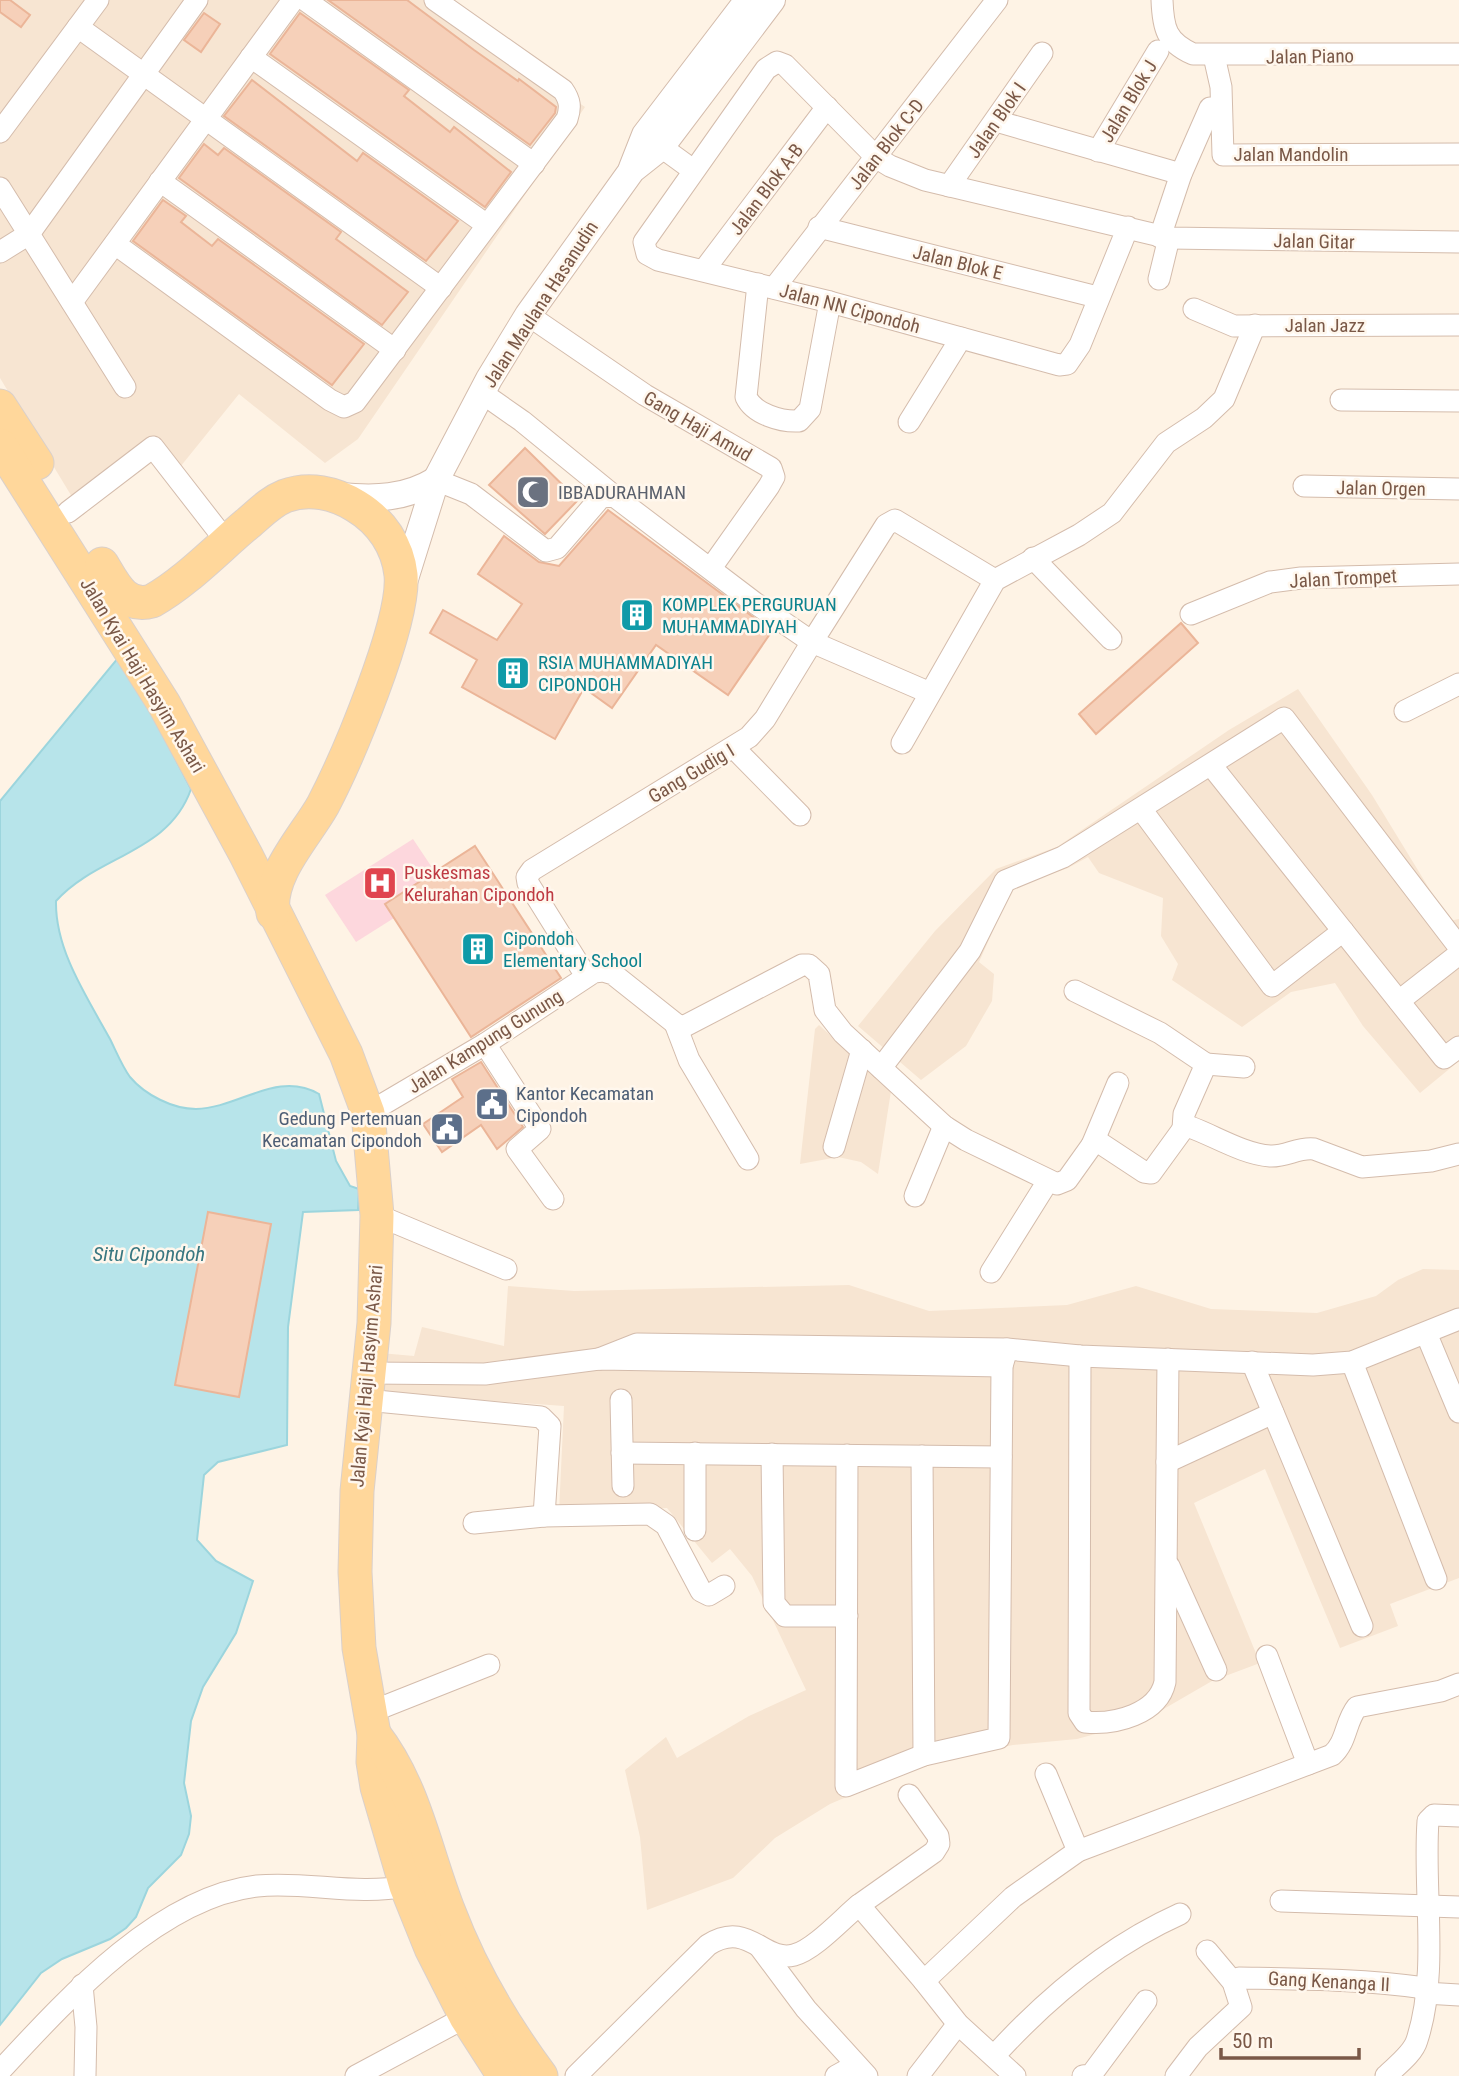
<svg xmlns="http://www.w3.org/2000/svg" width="1459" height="2076" font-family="'Roboto Condensed',sans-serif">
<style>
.residential{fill:#f7e5d2}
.medical{fill:#fdd7dd}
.water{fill:#b7e4ea;stroke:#9cd5dd;stroke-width:2}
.building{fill:#f6d0b9;stroke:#ebb598;stroke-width:2}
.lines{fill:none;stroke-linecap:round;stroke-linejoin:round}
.minor-casing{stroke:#d4bcac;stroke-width:23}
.tertiary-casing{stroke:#d4bcac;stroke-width:28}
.primary-casing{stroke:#dad0cb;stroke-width:35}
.minor{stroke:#fff;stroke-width:21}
.tertiary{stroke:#fff;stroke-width:26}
.primary{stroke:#ffd79b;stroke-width:33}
.labels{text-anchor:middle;stroke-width:5;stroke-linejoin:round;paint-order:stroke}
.street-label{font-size:19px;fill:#7a5847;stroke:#fff7ed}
.worship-label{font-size:19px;fill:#5b616d;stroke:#fff7ed;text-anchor:start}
.culture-label{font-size:19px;fill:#0d838f;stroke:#fff7ed;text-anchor:start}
.health-label{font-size:19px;fill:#be3a42;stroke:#fff7ed;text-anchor:start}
.service-label{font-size:19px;fill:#4e5e75;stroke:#fff7ed;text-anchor:start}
.water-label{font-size:21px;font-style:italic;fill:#397781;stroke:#fff7ed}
</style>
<rect width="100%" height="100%" fill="#fef3e5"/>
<!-- residential -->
<g class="residential">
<polygon points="0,0 428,0 585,107 358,439 325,463 239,394 168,482 149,456 83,515 0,378"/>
<polygon points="1298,689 1372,795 1449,921 1459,919 1459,1061 1420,1093 1363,1026 1335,983 1291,992 1242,1027 1172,980 1178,964 1161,936 1163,898 1099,873 1088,857 1068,868 1012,888 979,962 994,974 992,1001 966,1046 921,1080 858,1026 935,931 996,869 1057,847 1229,730"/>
<polygon points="819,1025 891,1091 878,1174 861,1162 838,1157 800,1164 815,1029"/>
<polygon points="1423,1269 1459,1270 1459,1578 1390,1604 1398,1626 1340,1648 1265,1469 1194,1503 1260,1663 1212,1681 1143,1721 1077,1739 1013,1745 929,1762 830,1804 775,1838 733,1878 647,1910 640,1837 625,1770 666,1737 677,1758 749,1716 806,1690 752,1576 730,1549 712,1563 667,1508 559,1512 564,1406 380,1393 380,1353 414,1356 422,1327 504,1346 508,1286 574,1291 849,1285 929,1311 1067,1305 1136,1286 1211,1309 1317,1313 1376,1296 1398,1280"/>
</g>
<!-- medical -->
<polygon class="medical" points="413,839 435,872 385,904 394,918 356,942 325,895"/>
<!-- water -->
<path class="water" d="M118,658L131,673L191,789C169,853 97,855 56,901C55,950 87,997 110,1039C116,1051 122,1066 130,1077C145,1095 173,1109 196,1109C239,1108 277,1070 319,1094L336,1161L350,1186L359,1189L358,1210L303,1212L288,1327L287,1445L218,1462L204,1475L197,1540L216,1561L253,1581L236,1633L203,1687L191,1721L184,1783L191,1816L189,1834L181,1855L148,1888L136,1917L126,1928L110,1939L62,1959L41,1973L0,2025V801Z"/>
<!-- building -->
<g class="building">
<polygon points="0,0 10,0 30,15 21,27 0,12"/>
<polygon points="328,0 407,0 474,50 518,81 519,79 556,107 555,113 530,145"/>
<polygon points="204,13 220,24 201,52 184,40"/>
<polygon points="300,13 409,90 404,96 450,132 454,127 511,172 485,207 270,54"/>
<polygon points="252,80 357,161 363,153 458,221 426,261 224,116"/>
<polygon points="204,144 218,155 224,148 341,232 336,239 408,292 382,325 179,178"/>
<polygon points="163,200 186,216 181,222 212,246 218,239 364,344 332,385 133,241"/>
<polygon points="525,448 578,500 545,534 489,485"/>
<polygon points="608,510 772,631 728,695 656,645 612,708 584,688 555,739 462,687 477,660 430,633 443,610 497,640 522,604 478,574 504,536 539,562 559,566"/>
<polygon points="1181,623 1198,643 1096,734 1079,714"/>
<polygon points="475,846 561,978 471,1037 385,904"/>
<polygon points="481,1062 523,1127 497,1149 481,1125 442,1152 423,1124 463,1097 452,1079"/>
<polygon points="208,1212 271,1224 239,1397 175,1385"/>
</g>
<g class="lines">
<!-- minor casing -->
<g class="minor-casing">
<g id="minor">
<polyline points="305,0 534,164"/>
<path d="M1162,0C1163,28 1166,42 1193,54H1459"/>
<polyline points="78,27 441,288"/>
<polyline points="1214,56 1221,87 1223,155 1459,154"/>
<polyline points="251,57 487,225"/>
<polyline points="996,121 1181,174"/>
<polyline points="0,132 98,0"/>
<polyline points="649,138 693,170"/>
<polyline points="1098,151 1158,51"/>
<polyline points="160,181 395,350"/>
<polyline points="949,186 1042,53"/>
<polyline points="0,188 125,387"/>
<polyline points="819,227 1097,297"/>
<polyline points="1128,227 1080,345 1067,364 1059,365 830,302 658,260 647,254 644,242 766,69 777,62 785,65 877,158 890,166 925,180 1169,238 1459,242"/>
<polyline points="1160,237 1181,174 1210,108"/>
<path d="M115,244L330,400L344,407L355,402L567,119C571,107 570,100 563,90L435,0"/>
<polyline points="0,252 29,234 197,0"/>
<polyline points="704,270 827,107"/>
<polyline points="1159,279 1169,238"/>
<path d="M758,284L746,397C754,414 781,422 799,421L810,409L830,302"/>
<polyline points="774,288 997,0"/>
<polyline points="72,302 293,0"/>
<polyline points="1194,309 1234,326 1459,325"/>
<polyline points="528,315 645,395 771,468 774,477 769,486 711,568"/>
<polyline points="482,393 522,421 614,496"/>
<polyline points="1341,400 1459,401"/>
<polyline points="909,422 961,338"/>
<polyline points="436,480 471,494 546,551 557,548 601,497 614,496 755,603 812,642 886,525 895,520 995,580"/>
<polyline points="1304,486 1459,489"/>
<polyline points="68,512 153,447 226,541"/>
<polyline points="1033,558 1111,639"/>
<polyline points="1191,614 1270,582 1301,578 1459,574"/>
<polyline points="1405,711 1459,684"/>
<polyline points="902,743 995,580 1079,535 1112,513 1166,443 1204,418 1224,399 1255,325"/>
<polyline points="734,748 800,815"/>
<polyline points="1211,765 1444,1058 1459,1047"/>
<polyline points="1141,809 1272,986 1343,931"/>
<polyline points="586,976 528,883 527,877 532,870 749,737 765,719 812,642 930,693"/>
<polyline points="1075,991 1160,1033 1206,1064 1184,1114 1183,1129"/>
<polyline points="1399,1001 1459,954"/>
<polyline points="676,1026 689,1060 748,1159"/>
<polyline points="485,1044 540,1129 517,1149 553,1199"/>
<polyline points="1206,1064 1244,1067"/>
<polyline points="881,1068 970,951 1005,881 1063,857 1284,718 1459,947"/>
<path d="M368,1113L485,1044L594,972L603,971L613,974L681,1028L802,965H809L819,974L825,1010L843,1033L944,1126L966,1140L1057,1184L1067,1180L1092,1145L1100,1143L1144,1172L1151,1173L1183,1129L1190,1127C1215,1136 1243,1154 1270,1156C1286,1157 1298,1147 1314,1149L1362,1167L1431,1161L1459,1154"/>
<polyline points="1092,1145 1118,1083"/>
<polyline points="834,1147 862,1050"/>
<polyline points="915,1196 944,1126"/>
<polyline points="377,1215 506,1269"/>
<polyline points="991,1272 1048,1181"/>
<polyline points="1426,1333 1459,1412"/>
<path d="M1080,1356L1079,1713L1085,1722C1115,1725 1158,1714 1165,1682L1168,1359"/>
<polyline points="599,1359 637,1344 1007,1349 1080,1356 1313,1365 1352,1362 1459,1319"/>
<polyline points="1252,1362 1362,1626"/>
<polyline points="1352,1362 1436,1579"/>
<polyline points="369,1373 485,1374 599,1359 1002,1366"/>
<polyline points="366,1400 541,1417 550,1426 544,1516 650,1514 666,1525 701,1591 709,1595 724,1586"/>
<polyline points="621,1400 623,1486"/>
<polyline points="622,1453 1001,1457"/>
<polyline points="772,1454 774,1603 785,1616 847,1616"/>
<polyline points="847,1455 846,1786 924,1755 999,1738 1002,1366 1007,1349"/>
<polyline points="922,1456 924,1755"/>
<polyline points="1167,1462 1273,1413"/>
<polyline points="474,1523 544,1516"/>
<polyline points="695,1530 695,1453"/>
<polyline points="1169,1566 1216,1670"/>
<polyline points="1267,1656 1308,1764"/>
<polyline points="368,1713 489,1665"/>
<polyline points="1046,1774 1078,1851"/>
<polyline points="1281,1901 1459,1907"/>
<polyline points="859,1905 934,1852 939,1844 938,1836 909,1795"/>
<polyline points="759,1946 806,2009 867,2076"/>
<polyline points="924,1981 958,2024 1015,2076"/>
<path d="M1233,1982L1239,1978C1301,1979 1364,1979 1425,1988"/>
<polyline points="82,1985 86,2027 85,2076"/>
<polyline points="1425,1993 1459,1995"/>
<path d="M995,2055C1047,1998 1109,1946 1180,1914"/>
<path d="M0,2071C64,2002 158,1897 257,1886C307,1881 356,1896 406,1886"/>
<polyline points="356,2076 466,2017"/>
<path d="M576,2076L708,1945C748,1919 763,1963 794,1955C814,1950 843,1918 859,1905L924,1981L1013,1897L1078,1851L1332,1755C1347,1742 1345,1722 1357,1707L1441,1691L1459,1684"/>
<polyline points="836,2076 856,2065"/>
<polyline points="918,2076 958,2024"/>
<polyline points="1083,2076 1091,2075 1146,2001"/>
<polyline points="1176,2076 1198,2047 1241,2007 1233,1982 1207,1951"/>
<path d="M1386,2076C1396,2066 1413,2054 1417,2040C1439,1973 1423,1890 1428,1821L1434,1815L1459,1816"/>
</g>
</g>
<!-- tertiary casing -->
<g class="tertiary-casing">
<g id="tertiary">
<polyline points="632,168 645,135 748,0"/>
<path d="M339,496C375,499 405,499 436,480"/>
<polyline points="404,582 436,480 489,379 528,315 632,170 661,147 772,0"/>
</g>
</g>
<!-- primary casing -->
<g class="primary-casing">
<g id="primary">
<polyline points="0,406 37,463"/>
<polyline points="0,445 164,704 246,855 346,1054 368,1113 377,1215 374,1323 357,1491 355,1572 359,1648 374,1734 373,1762 377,1787 406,1886 431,1948 466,2017 504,2076"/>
<path d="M102,564C114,584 125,609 152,601C186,582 217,549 247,524C259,514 270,502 285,496C309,487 335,493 356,506C381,521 398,546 401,575C405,623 347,759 323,805C305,837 268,874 273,913"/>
<path d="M374,1734C415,1787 425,1851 449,1912C471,1970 504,2026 541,2076"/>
</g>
</g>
<!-- minor -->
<use href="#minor" class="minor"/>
<!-- tertiary -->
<use href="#tertiary" class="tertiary"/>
<!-- primary -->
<use href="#primary" class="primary"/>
</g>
<!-- icons -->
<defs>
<g id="mosque-square" transform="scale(1.75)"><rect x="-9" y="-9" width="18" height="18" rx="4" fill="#6b7280" stroke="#fff7ed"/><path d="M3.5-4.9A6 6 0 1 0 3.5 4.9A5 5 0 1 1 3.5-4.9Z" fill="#fff"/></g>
<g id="building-square" transform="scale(1.75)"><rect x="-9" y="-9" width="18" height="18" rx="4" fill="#0f9aa8" stroke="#fff7ed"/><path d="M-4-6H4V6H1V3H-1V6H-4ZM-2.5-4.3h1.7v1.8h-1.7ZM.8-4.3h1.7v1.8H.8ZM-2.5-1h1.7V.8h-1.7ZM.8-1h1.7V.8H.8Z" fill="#fff"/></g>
<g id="hospital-square" transform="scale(1.75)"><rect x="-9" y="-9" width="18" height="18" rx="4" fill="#e0444e" stroke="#fff7ed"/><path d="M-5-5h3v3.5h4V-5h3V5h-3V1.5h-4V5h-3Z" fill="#fff"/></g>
<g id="civic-square" transform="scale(1.75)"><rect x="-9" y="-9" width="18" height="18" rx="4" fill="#5c6f8a" stroke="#fff7ed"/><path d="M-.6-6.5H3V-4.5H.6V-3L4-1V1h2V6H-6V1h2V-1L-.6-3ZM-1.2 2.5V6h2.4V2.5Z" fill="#fff"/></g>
</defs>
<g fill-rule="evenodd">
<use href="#mosque-square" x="533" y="492"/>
<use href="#building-square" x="637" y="615"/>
<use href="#building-square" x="513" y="673"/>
<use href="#hospital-square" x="380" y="883"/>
<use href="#building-square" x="478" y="949"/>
<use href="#civic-square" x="492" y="1104"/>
<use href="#civic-square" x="447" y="1129"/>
</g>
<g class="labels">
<!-- street labels -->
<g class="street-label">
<text transform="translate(1310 56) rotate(-1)" y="7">Jalan Piano</text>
<text transform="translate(1128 101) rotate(-59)" y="7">Jalan Blok J</text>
<text transform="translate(996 120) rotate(-55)" y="7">Jalan Blok I</text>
<text transform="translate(886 144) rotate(-52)" y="7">Jalan Blok C-D</text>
<text x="1291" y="161">Jalan Mandolin</text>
<text transform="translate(766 189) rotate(-53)" y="7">Jalan Blok A-B</text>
<text transform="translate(1314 241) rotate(1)" y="7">Jalan Gitar</text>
<text transform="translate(958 262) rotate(14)" y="7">Jalan Blok E</text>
<text transform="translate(540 304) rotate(-57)" y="7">Jalan Maulana Hasanudin</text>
<text transform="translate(850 308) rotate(15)" y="7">Jalan NN Cipondoh</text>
<text x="1325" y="332">Jalan Jazz</text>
<text transform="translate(698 426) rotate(30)" y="7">Gang Haji Amud</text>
<text transform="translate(1381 488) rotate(1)" y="7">Jalan Orgen</text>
<text transform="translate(1343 578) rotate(-3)" y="7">Jalan Trompet</text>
<text transform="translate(143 675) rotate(59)" y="7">Jalan Kyai Haji Hasyim Ashari</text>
<text transform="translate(691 773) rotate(-31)" y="7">Gang Gudig I</text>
<text transform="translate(485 1041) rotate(-32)" y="7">Jalan Kampung Gunung</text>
<text transform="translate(366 1376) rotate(-85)" y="7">Jalan Kyai Haji Hasyim Ashari</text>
<text transform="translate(1329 1981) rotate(3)" y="7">Gang Kenanga II</text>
</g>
<!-- worship labels -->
<g class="worship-label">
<text x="558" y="499">IBBADURAHMAN</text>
</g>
<!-- culture labels -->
<g class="culture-label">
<text x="662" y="611">KOMPLEK PERGURUAN<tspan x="662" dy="22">MUHAMMADIYAH</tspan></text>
<text x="538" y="669">RSIA MUHAMMADIYAH<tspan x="538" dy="22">CIPONDOH</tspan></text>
<text x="503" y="945">Cipondoh<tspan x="503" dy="22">Elementary School</tspan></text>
</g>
<!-- health labels -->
<g class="health-label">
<text x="404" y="879">Puskesmas<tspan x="404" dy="22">Kelurahan Cipondoh</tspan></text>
</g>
<!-- service labels -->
<g class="service-label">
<text x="516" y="1100">Kantor Kecamatan<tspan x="516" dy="22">Cipondoh</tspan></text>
<text x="422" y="1125" text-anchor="end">Gedung Pertemuan<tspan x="422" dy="22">Kecamatan Cipondoh</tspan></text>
</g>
<!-- water labels -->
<g class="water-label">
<text x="149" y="1261">Situ Cipondoh</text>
</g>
</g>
<!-- scale -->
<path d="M1221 2048v10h138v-10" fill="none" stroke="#7a5847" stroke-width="3.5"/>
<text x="1232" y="2048" font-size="21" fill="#7a5847" stroke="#fff7ed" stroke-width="5" paint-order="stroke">50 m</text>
</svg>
